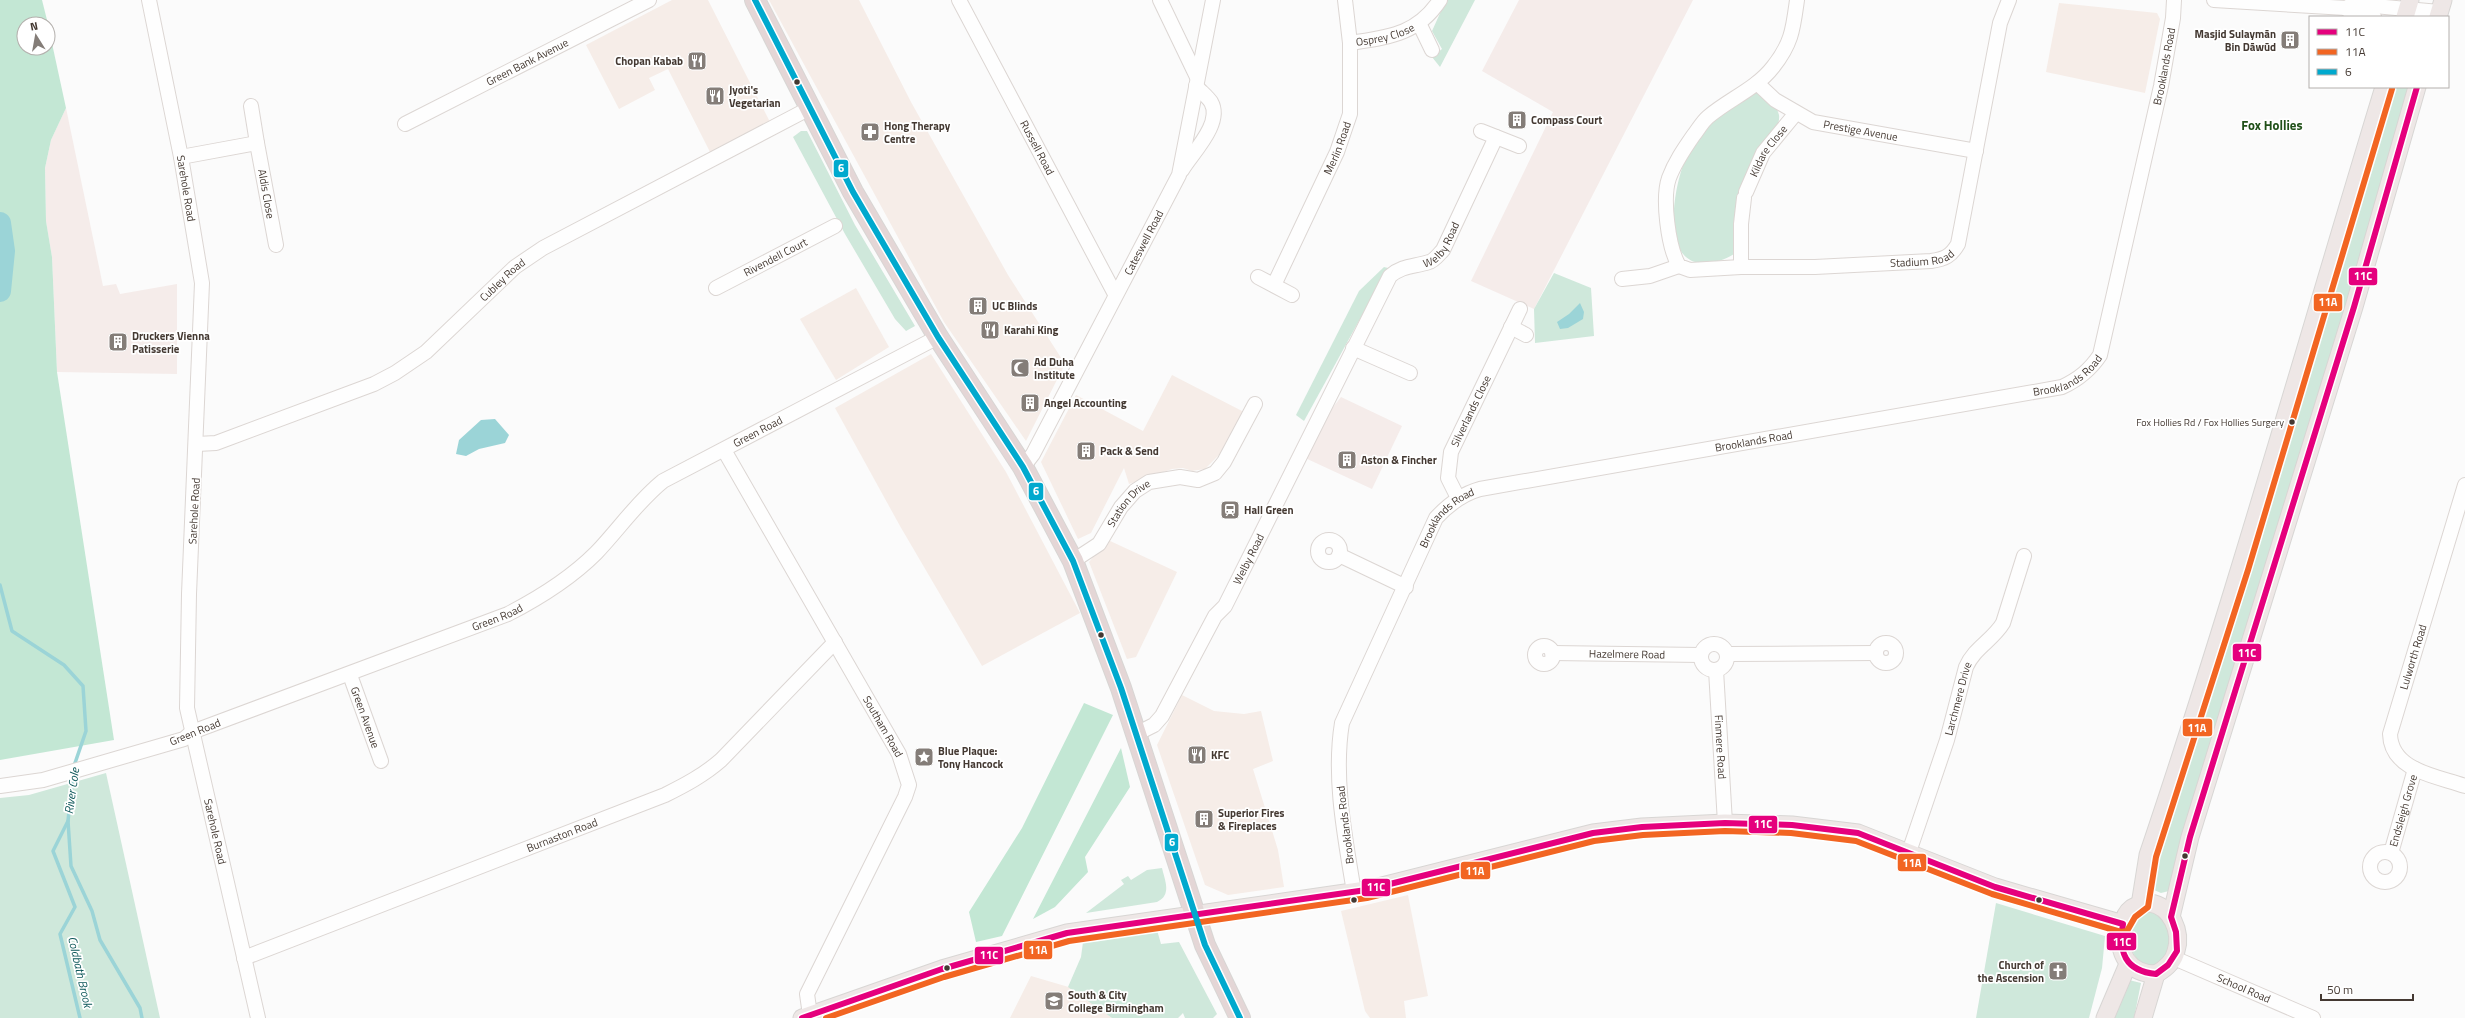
<svg xmlns="http://www.w3.org/2000/svg" width="2465" height="1018" font-family="'Titillium Web',sans-serif">
<style>
.built{fill:#f6ede8}
.industrial{fill:#f5ecea}
.green{fill:#cfe8db}
.forest{fill:#c3e7d4}
.water{fill:#9bd4d7}
.lines{fill:none;stroke-linecap:round;stroke-linejoin:round}
.stream{stroke:#9bd4d7;stroke-width:3.5}
.river{stroke:#9bd4d7;stroke-width:22}
.minor-casing{stroke:#dcd6d3;stroke-width:16}
.major-casing{stroke:#d8d6d4;stroke-width:19}
.highway-casing{stroke:#d8d6d4;stroke-width:22}
.minor{stroke:#fefefe;stroke-width:14}
.major{stroke:#eee7e6;stroke-width:17}
.highway{stroke:#e4d6d6;stroke-width:20}
.bus-1-casing{stroke:#fff;stroke-width:9}
.bus-2-casing{stroke:#fff;stroke-width:9}
.bus-3-casing{stroke:#fff;stroke-width:9}
.bus-1{stroke:#e5007d;stroke-width:6}
.bus-2{stroke:#f26522;stroke-width:6}
.bus-3{stroke:#00a9ce;stroke-width:6}
.bus-dot{fill:#443932;stroke:#fff;stroke-width:1.5}
.labels{text-anchor:middle;stroke-width:3.5;stroke-linejoin:round;paint-order:stroke}
.bus-label{font-size:10px;fill:#443932;stroke:#fff;text-anchor:end}
.street-label{font-size:11px;fill:#443932;stroke:#fff}
.poi-label{font-size:11px;font-weight:bold;fill:#443932;stroke:#fff;text-anchor:start}
.water-label{font-size:12px;font-style:italic;fill:#0b5658;stroke:#fff}
.quarter-label{font-size:13px;font-weight:bold;fill:#205019;stroke:#fff}
.line-badge{stroke:#fff;stroke-width:1.5}
.badge-label{font-size:11px;text-anchor:middle;font-weight:bold;fill:#fff}
</style>
<rect width="100%" height="100%" fill="#fbfbfb"/>
<!-- built -->
<g class="built">
<polygon points="672,0 708,0 770,122 711,154 668,69 649,78 655,90 619,109 586,45"/>
<polygon points="769,0 859,0 911,102 1008,275 1065,364 1026,441 944,322"/>
<polygon points="2059,3 2157,13 2160,19 2145,93 2046,72"/>
<polygon points="856,288 889,347 836,380 800,319"/>
<polygon points="931,354 1006,472 1080,613 982,666 900,526 835,408"/>
<polygon points="1172,375 1244,412 1221,453 1205,469 1192,471 1183,468 1172,469 1129,484 1124,468 1091,533 1078,539 1041,462 1076,395 1143,431"/>
<polygon points="1108,540 1177,572 1136,657 1127,659 1089,562"/>
<polygon points="1182,695 1214,711 1244,714 1261,711 1273,761 1253,769 1278,850 1284,887 1228,895 1205,885 1157,745"/>
<polygon points="1408,895 1428,996 1404,1001 1406,1018 1370,1018 1365,1011 1341,911"/>
<polygon points="1031,976 1072,988 1112,1018 1010,1018"/>
</g>
<!-- industrial -->
<g class="industrial">
<polygon points="1519,0 1693,0 1534,309 1471,281 1553,112 1482,71"/>
<polygon points="66,108 103,286 116,284 120,294 177,284 177,374 57,372 52,257 46,221 45,168 51,140"/>
<polygon points="1341,397 1402,426 1372,489 1303,457 1323,420"/>
</g>
<!-- green -->
<g class="green">
<polygon points="1446,0 1475,0 1440,67 1432,57 1442,49 1432,31"/>
<polygon points="2390,87 2411,87 2373,221 2169,891 2161,893 2154,890 2152,886 2161,836"/>
<path d="M1755,92C1764,97 1777,104 1779,115C1781,128 1765,142 1759,152C1740,186 1733,215 1734,254C1725,260 1716,262 1705,263C1659,265 1674,184 1686,158C1691,147 1708,125 1717,117C1727,107 1743,100 1755,92Z"/>
<polygon points="801,131 807,131 855,225 915,326 906,331 895,319 845,234 793,137"/>
<polygon points="1384,267 1388,268 1304,421 1296,415 1359,291"/>
<polygon points="1554,273 1591,288 1594,336 1535,343 1534,309"/>
<polygon points="106,773 160,1018 0,1018 0,798 29,795"/>
<path d="M1162,868C1165,881 1172,895 1157,902L1086,913L1124,884L1121,880L1128,876L1131,880L1147,870Z"/>
<polygon points="1996,903 2105,936 2102,968 2089,1018 1976,1018"/>
<path d="M2154,911C2176,928 2171,941 2162,964L2143,968L2129,947L2132,920L2140,913Z"/>
<polygon points="1157,930 1161,944 1179,942 1217,1014 1213,1018 1185,1018 1183,1013 1178,1018 1112,1018 1068,987 1081,957 1083,942"/>
<polygon points="2129,980 2141,983 2134,1018 2114,1018"/>
</g>
<!-- forest -->
<g class="forest">
<polygon points="0,0 42,0 48,24 24,24 24,48 48,48 48,25 66,108 51,140 45,168 46,221 52,257 57,372 114,740 0,760"/>
<polygon points="1084,703 1113,715 1002,936 976,942 969,912 1022,828"/>
<polygon points="1121,748 1130,787 1085,857 1088,872 1055,907 1033,919"/>
</g>
<!-- water -->
<g class="water">
<polygon points="1580,303 1584,312 1583,319 1568,328 1560,329 1557,322 1569,314"/>
<polygon points="495,419 509,435 505,443 479,449 466,456 456,454 459,440 481,420"/>
</g>
<g class="lines">
<!-- stream -->
<g class="stream">
<polyline points="0,585 12,631 64,665 83,686 86,731 74,766"/>
<polyline points="73,774 68,821 71,866 92,911 100,940 140,1008 142,1018"/>
<polyline points="68,821 53,851 75,907 60,934 80,1018"/>
</g>
<!-- river -->
<polyline class="river" points="0,223 4,251 0,291"/>
<!-- minor casing -->
<g class="minor-casing">
<g id="minor">
<path id="s1" d="M149,0L181,157L202,283L189,594L187,708L258,1018"/>
<path id="s2" d="M959,0L1115,294"/>
<polyline points="1160,0 1197,77"/>
<path id="s3" d="M1797,0C1793,29 1792,43 1773,67C1756,89 1729,99 1708,117C1702,122 1698,130 1693,136C1684,149 1675,162 1669,178C1662,198 1668,247 1679,266L1690,270L1741,267H1815L1931,261C1945,259 1951,256 1958,244L2000,23L2009,0"/>
<polyline points="2214,0 2346,8 2353,4 2439,12"/>
<polyline points="2346,8 2352,14 2374,17"/>
<polyline points="1419,23 1432,50"/>
<path id="s4" d="M1350,43C1388,37 1417,35 1440,0"/>
<path id="s5" d="M1757,83L1775,100L1813,122L1976,151"/>
<polyline points="251,106 257,143"/>
<path id="s6" d="M405,124L649,0"/>
<polyline points="1481,131 1519,146"/>
<path id="s7" d="M181,157L257,143L276,245"/>
<path d="M1182,170C1193,152 1223,123 1211,102C1207,96 1200,91 1196,86"/>
<path id="s8" d="M1746,192L1763,153L1796,113"/>
<polyline points="1741,267 1741,224 1744,198"/>
<polyline points="1258,277 1292,295"/>
<polyline points="1622,279 1650,276 1679,266"/>
<path id="s9" d="M1274,285L1337,152L1350,114V43L1345,0"/>
<path id="s10" d="M716,288L835,226"/>
<polyline points="1511,327 1526,335"/>
<polyline points="1353,348 1410,373"/>
<path id="s11" d="M197,444L216,443L374,384L395,373L426,352L515,267L543,248L810,108"/>
<path id="s12" d="M724,450L899,754L909,785L905,797L807,994L810,1015"/>
<path id="s13" d="M1023,467L1033,454L1179,175L1213,0"/>
<path d="M2465,485L2390,734C2391,771 2437,776 2465,786"/>
<path id="s14" d="M1458,498L1448,478L1451,452L1520,309"/>
<circle cx="1329" cy="551" r="11"/>
<polyline points="1339,555 1406,587"/>
<path id="s15" d="M1073,561L1099,544L1121,507L1135,491L1149,482L1180,477L1198,480L1215,473L1224,462L1255,404"/>
<circle cx="1886" cy="653" r="10"/>
<circle cx="1714" cy="657" r="13"/>
<circle cx="1544" cy="655" r="9"/>
<path id="s16" d="M1552,653L1701,655"/>
<polyline points="1727,654 1876,653"/>
<path id="s17" d="M1716,670L1725,823"/>
<path id="s18" d="M350,675L381,761"/>
<path id="s19" d="M1136,734L1154,725L1162,716L1215,616L1225,606L1390,276C1403,265 1414,267 1429,262C1434,261 1439,254 1443,250L1496,137"/>
<path id="s20" d="M0,786L43,780L184,739L192,732L508,614C539,598 571,578 596,553C619,529 637,502 663,481L938,337"/>
<path id="s21" d="M1909,852L1947,740L1966,667C1974,648 1993,640 2003,623L2024,556"/>
<circle cx="2385" cy="867" r="15"/>
<path id="s22" d="M2391,853L2415,769"/>
<path id="s23" d="M1354,892C1345,837 1333,778 1342,723L1436,518C1449,504 1462,494 1480,489L2062,387C2079,379 2090,370 2100,355L2161,86L2173,18L2174,0"/>
<path id="s24" d="M244,958L665,795C685,785 704,775 721,760L835,642"/>
<path id="s25" d="M2174,958L2313,1018"/>
</g>
</g>
<!-- major casing -->
<g class="major-casing">
<g id="major">
<polyline points="2405,17 2410,0"/>
<polyline points="2438,17 2443,0"/>
<path d="M2150,903C2171,906 2182,932 2176,951C2174,961 2165,969 2156,974C2129,974 2116,953 2122,928C2123,920 2125,913 2132,908C2137,905 2143,904 2150,903Z"/>
<path d="M2140,905L2148,855C2234,601 2306,343 2384,87"/>
<polyline points="2171,917 2190,837 2354,307 2417,87"/>
<polyline points="802,1018 942,969 1067,933 1366,890 1593,833 1642,827 1725,823 1792,825 1858,833 1995,887 2123,924"/>
<polyline points="2105,1018 2128,964"/>
<polyline points="2143,1018 2156,974"/>
</g>
</g>
<!-- highway casing -->
<g class="highway-casing">
<polyline id="highway" points="755,0 853,192 938,337 1023,467 1073,561 1121,688 1205,945 1240,1018"/>
</g>
<!-- minor -->
<use href="#minor" class="minor"/>
<!-- major -->
<use href="#major" class="major"/>
<!-- highway -->
<use href="#highway" class="highway"/>
<!-- bus-1 casing -->
<g class="bus-1-casing">
<path id="bus-1" d="M802,1018L942,969L1067,933L1366,890L1593,833L1642,827L1725,823L1792,825L1858,833L1995,887L2123,924C2118,952 2125,971 2156,974L2168,965L2177,951L2176,932L2171,917L2190,837L2354,307L2417,87"/>
</g>
<!-- bus-2 casing -->
<g class="bus-2-casing">
<polyline id="bus-2" points="826,1018 944,977 1069,941 1367,898 1594,841 1643,835 1725,831 1791,833 1856,841 1992,894 2121,932 2127,931 2135,917 2148,907 2156,857 2248,570 2392,89"/>
</g>
<!-- bus-3 casing -->
<g class="bus-3-casing">
<polyline id="bus-3" points="755,0 853,192 938,337 1023,467 1073,561 1121,688 1205,945 1240,1018"/>
</g>
<!-- bus-1 -->
<use href="#bus-1" class="bus-1"/>
<!-- bus-2 -->
<use href="#bus-2" class="bus-2"/>
<!-- bus-3 -->
<use href="#bus-3" class="bus-3"/>
</g>
<!-- icons -->
<defs>
<g id="building-square" transform="scale(1)"><rect x="-9" y="-9" width="18" height="18" rx="4" fill="#847d78" stroke="#fff"/><path d="M-4-6H4V6H1V3H-1V6H-4ZM-2.5-4.3h1.7v1.8h-1.7ZM.8-4.3h1.7v1.8H.8ZM-2.5-1h1.7V.8h-1.7ZM.8-1h1.7V.8H.8Z" fill="#fff"/></g>
<g id="restaurant-square" transform="scale(1)"><rect x="-9" y="-9" width="18" height="18" rx="4" fill="#847d78" stroke="#fff"/><path d="M-5-6h1v4h1v-4h1v4h1v-4h1v5L-1.5 .5V6h-2V.5L-5-1ZM5-6V6H3V1.5H1.5Q1.5-4 5-6Z" fill="#fff"/></g>
<g id="pharmacy-square" transform="scale(1)"><rect x="-9" y="-9" width="18" height="18" rx="4" fill="#847d78" stroke="#fff"/><path d="M-2-6h4v4h4v4h-4v4h-4v-4h-4v-4h4Z" fill="#fff"/></g>
<g id="mosque-square" transform="scale(1)"><rect x="-9" y="-9" width="18" height="18" rx="4" fill="#847d78" stroke="#fff"/><path d="M3.5-4.9A6 6 0 1 0 3.5 4.9A5 5 0 1 1 3.5-4.9Z" fill="#fff"/></g>
<g id="station-square" transform="scale(1)"><rect x="-9" y="-9" width="18" height="18" rx="4" fill="#847d78" stroke="#fff"/><path d="M-3-6H3Q5-6 5-4V2Q5 4 3 4L4.5 6H3L1.5 4h-3L-3 6H-4.5L-3 4Q-5 4-5 2V-4Q-5-6-3-6ZM-3.5-4v3h7v-3ZM-3.5 1v1.5H-2V1ZM2 1v1.5H3.5V1Z" fill="#fff"/></g>
<g id="sight-square" transform="scale(1)"><rect x="-9" y="-9" width="18" height="18" rx="4" fill="#847d78" stroke="#fff"/><path d="M0-6L1.8-2.2L6-1.7L2.9 1.2L3.7 5.4L0 3.3L-3.7 5.4L-2.9 1.2L-6-1.7L-1.8-2.2Z" fill="#fff"/></g>
<g id="church-square" transform="scale(1)"><rect x="-9" y="-9" width="18" height="18" rx="4" fill="#847d78" stroke="#fff"/><path d="M-1.2-6h2.4v3.5h3.3v2.4h-3.3V6h-2.4V-.1h-3.3v-2.4h3.3Z" fill="#fff"/></g>
<g id="university-square" transform="scale(1)"><rect x="-9" y="-9" width="18" height="18" rx="4" fill="#847d78" stroke="#fff"/><path d="M0-5L7-2L0 1L-7-2ZM-4 1L0 2.5L4 1V4Q0 6-4 4Z" fill="#fff"/></g>
</defs>
<g fill-rule="evenodd">
<use href="#building-square" x="2290" y="40"/>
<use href="#restaurant-square" x="697" y="61"/>
<use href="#restaurant-square" x="715" y="96"/>
<use href="#building-square" x="1517" y="120"/>
<use href="#pharmacy-square" x="870" y="132"/>
<use href="#building-square" x="978" y="306"/>
<use href="#restaurant-square" x="990" y="330"/>
<use href="#building-square" x="118" y="342"/>
<use href="#mosque-square" x="1020" y="368"/>
<use href="#building-square" x="1030" y="403"/>
<use href="#building-square" x="1086" y="451"/>
<use href="#building-square" x="1347" y="460"/>
<use href="#station-square" x="1230" y="510"/>
<use href="#restaurant-square" x="1197" y="755"/>
<use href="#sight-square" x="924" y="757"/>
<use href="#building-square" x="1204" y="819"/>
<use href="#church-square" x="2058" y="971"/>
<use href="#university-square" x="1054" y="1001"/>
</g>
<!-- markers -->
<g class="bus-dot">
<circle cx="797" cy="82" r="3.5"/>
<circle cx="2292" cy="422" r="3.5"/>
<circle cx="1101" cy="635" r="3.5"/>
<circle cx="2185" cy="856" r="3.5"/>
<circle cx="1354" cy="900" r="3.5"/>
<circle cx="2039" cy="900" r="3.5"/>
<circle cx="947" cy="968" r="3.5"/>
</g>
<g class="labels">
<!-- bus labels -->
<g class="bus-label">
<text x="2284" y="426">Fox Hollies Rd / Fox Hollies Surgery</text>
</g>
<!-- street labels -->
<g class="street-label">
<text dy="4" stroke="none"><textPath href="#s4" startOffset="36">Osprey Close</textPath></text>
<text dy="4" stroke="none"><textPath href="#s6" startOffset="137">Green Bank Avenue</textPath></text>
<text dy="4" stroke="none"><textPath href="#s23" startOffset="1386">Brooklands Road</textPath></text>
<text dy="4" stroke="none"><textPath href="#s5" startOffset="117">Prestige Avenue</textPath></text>
<text dy="4" stroke="none"><textPath href="#s2" startOffset="167">Russell Road</textPath></text>
<text dy="4" stroke="none"><textPath href="#s9" startOffset="151">Merlin Road</textPath></text>
<text dy="4" stroke="none"><textPath href="#s8" startOffset="47">Kildare Close</textPath></text>
<text dy="4" stroke="none"><textPath href="#s1" startOffset="192">Sarehole Road</textPath></text>
<text dy="4" stroke="none"><textPath href="#s7" startOffset="129">Aldis Close</textPath></text>
<text dy="4" stroke="none"><textPath href="#s19" startOffset="592">Welby Road</textPath></text>
<text dy="4" stroke="none"><textPath href="#s13" startOffset="255">Cateswell Road</textPath></text>
<text dy="4" stroke="none"><textPath href="#s3" startOffset="562">Stadium Road</textPath></text>
<text dy="4" stroke="none"><textPath href="#s10" startOffset="67">Rivendell Court</textPath></text>
<text dy="4" stroke="none"><textPath href="#s11" startOffset="354">Cubley Road</textPath></text>
<text dy="4" stroke="none"><textPath href="#s23" startOffset="1050">Brooklands Road</textPath></text>
<text dy="4" stroke="none"><textPath href="#s14" startOffset="94">Silverlands Close</textPath></text>
<text dy="4" stroke="none"><textPath href="#s20" startOffset="851">Green Road</textPath></text>
<text dy="4" stroke="none"><textPath href="#s23" startOffset="727">Brooklands Road</textPath></text>
<text dy="4" stroke="none"><textPath href="#s15" startOffset="82">Station Drive</textPath></text>
<text transform="translate(194 511) rotate(-87)" y="4">Sarehole Road</text>
<text dy="4" stroke="none"><textPath href="#s23" startOffset="403">Brooklands Road</textPath></text>
<text dy="4" stroke="none"><textPath href="#s19" startOffset="212">Welby Road</textPath></text>
<text dy="4" stroke="none"><textPath href="#s20" startOffset="527">Green Road</textPath></text>
<text dy="4" stroke="none"><textPath href="#s16" startOffset="75">Hazelmere Road</textPath></text>
<text transform="translate(2413 657) rotate(-73)" y="4">Lulworth Road</text>
<text dy="4" stroke="none"><textPath href="#s21" startOffset="161">Larchmere Drive</textPath></text>
<text dy="4" stroke="none"><textPath href="#s18" startOffset="45">Green Avenue</textPath></text>
<text dy="4" stroke="none"><textPath href="#s12" startOffset="319">Southam Road</textPath></text>
<text transform="translate(195 732) rotate(-22)" y="4">Green Road</text>
<text dy="4" stroke="none"><textPath href="#s17" startOffset="77">Finmere Road</textPath></text>
<text dy="4" stroke="none"><textPath href="#s22" startOffset="44">Endsleigh Grove</textPath></text>
<text transform="translate(1345 825) rotate(-97)" y="4">Brooklands Road</text>
<text dy="4" stroke="none"><textPath href="#s1" startOffset="840">Sarehole Road</textPath></text>
<text dy="4" stroke="none"><textPath href="#s24" startOffset="341">Burnaston Road</textPath></text>
<text dy="4" stroke="none"><textPath href="#s25" startOffset="76">School Road</textPath></text>
</g>
<!-- poi labels -->
<g class="poi-label">
<text x="2276" y="38" text-anchor="end">Masjid Sulaymān<tspan x="2276" dy="13">Bin Dāwūd</tspan></text>
<text x="683" y="65" text-anchor="end">Chopan Kabab</text>
<text x="729" y="94">Jyoti's<tspan x="729" dy="13">Vegetarian</tspan></text>
<text x="1531" y="124">Compass Court</text>
<text x="884" y="130">Hong Therapy<tspan x="884" dy="13">Centre</tspan></text>
<text x="992" y="310">UC Blinds</text>
<text x="1004" y="334">Karahi King</text>
<text x="132" y="340">Druckers Vienna<tspan x="132" dy="13">Patisserie</tspan></text>
<text x="1034" y="366">Ad Duha<tspan x="1034" dy="13">Institute</tspan></text>
<text x="1044" y="407">Angel Accounting</text>
<text x="1100" y="455">Pack &amp; Send</text>
<text x="1361" y="464">Aston &amp; Fincher</text>
<text x="1244" y="514">Hall Green</text>
<text x="938" y="755">Blue Plaque:<tspan x="938" dy="13">Tony Hancock</tspan></text>
<text x="1211" y="759">KFC</text>
<text x="1218" y="817">Superior Fires<tspan x="1218" dy="13">&amp; Fireplaces</tspan></text>
<text x="2044" y="969" text-anchor="end">Church of<tspan x="2044" dy="13">the Ascension</tspan></text>
<text x="1068" y="999">South &amp; City<tspan x="1068" dy="13">College Birmingham</tspan></text>
</g>
<!-- water labels -->
<g class="water-label">
<text transform="translate(72 791) rotate(-82)" y="4">River Cole</text>
<text transform="translate(80 972) rotate(77)" y="4">Coldbath Brook</text>
</g>
<!-- quarter labels -->
<g class="quarter-label">
<text x="2272" y="130">Fox Hollies</text>
</g>
</g>
<g class="line-badge">
<rect x="833" y="159" width="16" height="19" rx="4" fill="#00a9ce"/>
<rect x="2348" y="267" width="30" height="19" rx="4" fill="#e5007d"/>
<rect x="2313" y="293" width="30" height="19" rx="4" fill="#f26522"/>
<rect x="1028" y="482" width="16" height="19" rx="4" fill="#00a9ce"/>
<rect x="2232" y="643" width="30" height="19" rx="4" fill="#e5007d"/>
<rect x="2182" y="718" width="31" height="19" rx="4" fill="#f26522"/>
<rect x="1748" y="815" width="30" height="19" rx="4" fill="#e5007d"/>
<rect x="1164" y="833" width="15" height="19" rx="4" fill="#00a9ce"/>
<rect x="1897" y="853" width="30" height="19" rx="4" fill="#f26522"/>
<rect x="1460" y="861" width="31" height="19" rx="4" fill="#f26522"/>
<rect x="1361" y="878" width="30" height="19" rx="4" fill="#e5007d"/>
<rect x="2106" y="932" width="31" height="19" rx="4" fill="#e5007d"/>
<rect x="1023" y="940" width="30" height="20" rx="4" fill="#f26522"/>
<rect x="974" y="946" width="30" height="19" rx="4" fill="#e5007d"/>
</g>
<g class="badge-label">
<text x="841" y="172">6</text>
<text x="2363" y="280">11C</text>
<text x="2328" y="306">11A</text>
<text x="1036" y="495">6</text>
<text x="2247" y="657">11C</text>
<text x="2197" y="732">11A</text>
<text x="1763" y="828">11C</text>
<text x="1172" y="846">6</text>
<text x="1912" y="867">11A</text>
<text x="1475" y="875">11A</text>
<text x="1376" y="891">11C</text>
<text x="2122" y="946">11C</text>
<text x="1038" y="954">11A</text>
<text x="989" y="959">11C</text>
</g>
<!-- legend -->
<rect x="2309" y="16" width="140" height="72" fill="#ffffff" stroke="#b4b0ad"/>
<rect x="2317" y="29" width="20" height="6" fill="#e5007d" stroke="#b4b0ad"/>
<text x="2345" y="36" font-size="12" fill="#443932">11C</text>
<rect x="2317" y="49" width="20" height="6" fill="#f26522" stroke="#b4b0ad"/>
<text x="2345" y="56" font-size="12" fill="#443932">11A</text>
<rect x="2317" y="69" width="20" height="6" fill="#00a9ce" stroke="#b4b0ad"/>
<text x="2345" y="76" font-size="12" fill="#443932">6</text>
<!-- north arrow -->
<g transform="translate(36 36) rotate(349)"><circle r="19" fill="#ffffff" stroke="#b4b0ad"/>
<path d="M0-3L7 15L0 10L-7 15Z" fill="#847d78"/>
<text y="-6" font-size="11" font-weight="bold" text-anchor="middle" fill="#443932">N</text>
</g>
<!-- scale -->
<path d="M2321 994v6h92v-6" fill="none" stroke="#443932" stroke-width="2"/>
<text x="2327" y="994" font-size="12" fill="#443932" stroke="#ffffff" stroke-width="3" paint-order="stroke">50 m</text>
</svg>
